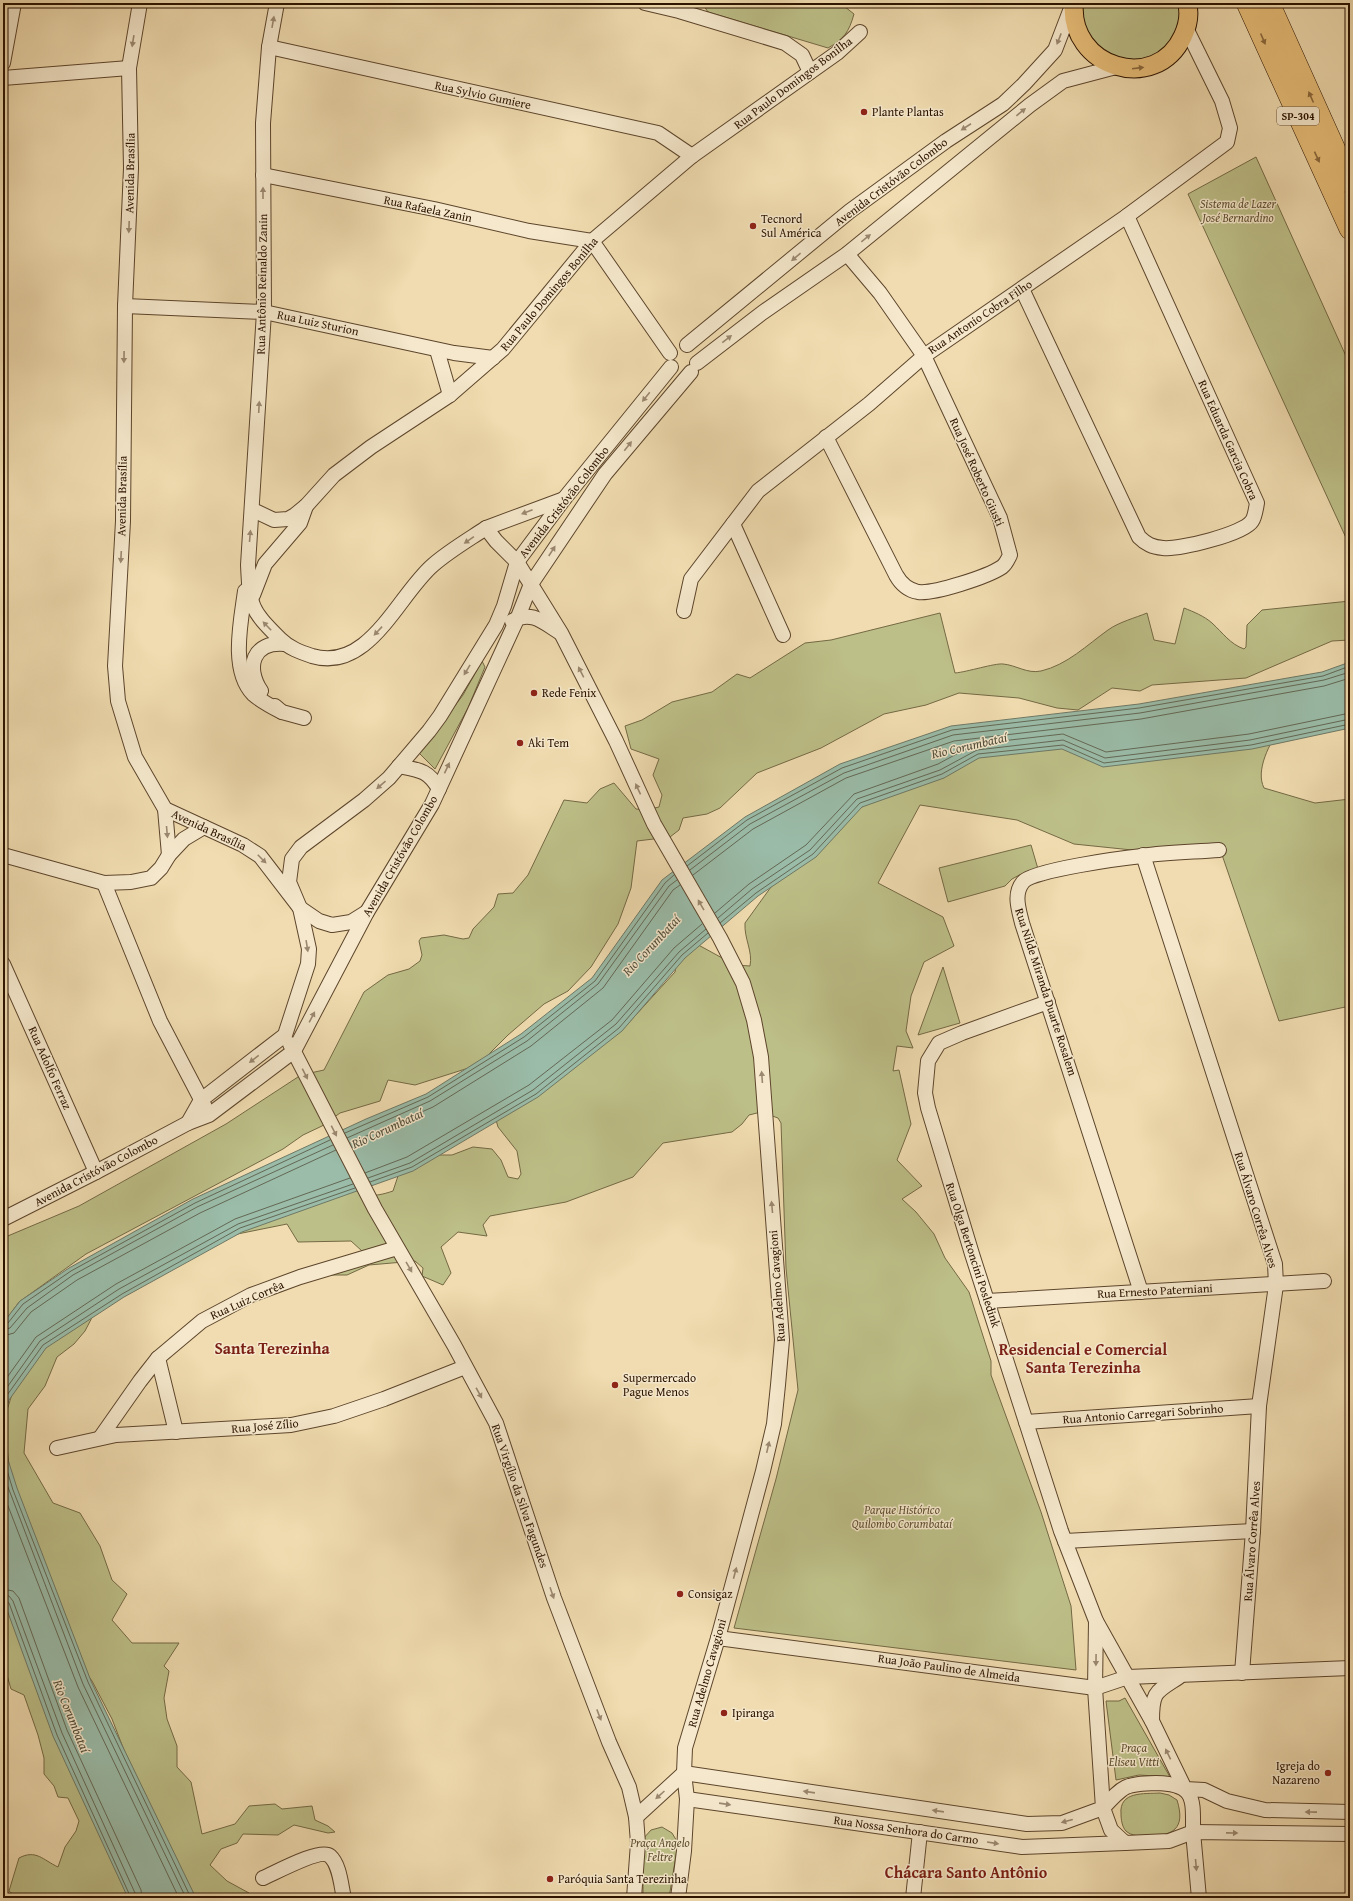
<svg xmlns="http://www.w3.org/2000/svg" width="1353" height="1901" font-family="'Gentium Book Plus',serif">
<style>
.green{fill:#bdbf88;stroke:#746944}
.water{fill:#9abca9;stroke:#6e7865}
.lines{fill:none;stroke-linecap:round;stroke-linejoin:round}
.shore{stroke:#636854;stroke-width:1}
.minor-casing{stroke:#5d452c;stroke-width:16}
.major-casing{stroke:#2c1300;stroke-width:20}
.highway-casing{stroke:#2c1300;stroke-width:22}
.minor{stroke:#f5e8cc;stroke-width:14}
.major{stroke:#e8be78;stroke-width:18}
.highway{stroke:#e8be78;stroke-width:21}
.oneway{fill:#9b8870}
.oneway2{fill:#8a683c}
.poi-dot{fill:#8f2418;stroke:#f5e8cc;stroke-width:1.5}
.labels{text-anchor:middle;stroke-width:3;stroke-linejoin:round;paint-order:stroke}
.shield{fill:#f5e8cc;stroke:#68533d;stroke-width:1}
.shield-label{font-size:11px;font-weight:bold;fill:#2c1300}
.street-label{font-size:12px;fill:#2c1300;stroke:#f5e8cc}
.poi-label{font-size:12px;fill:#2c1300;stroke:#f5e8cc;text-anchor:start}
.park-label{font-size:12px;font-style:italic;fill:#5f4f30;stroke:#f5e8cc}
.water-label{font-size:13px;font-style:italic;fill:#524e3b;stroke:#f5e8cc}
.district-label{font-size:16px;font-weight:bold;fill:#7a1f14;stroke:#f5e8cc}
</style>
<rect width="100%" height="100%" fill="#f0dcb0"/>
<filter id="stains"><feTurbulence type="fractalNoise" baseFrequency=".005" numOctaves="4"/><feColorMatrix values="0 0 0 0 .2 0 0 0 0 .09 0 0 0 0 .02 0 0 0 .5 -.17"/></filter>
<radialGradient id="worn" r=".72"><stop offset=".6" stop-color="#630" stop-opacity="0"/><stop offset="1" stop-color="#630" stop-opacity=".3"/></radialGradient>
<!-- green -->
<g class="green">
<path d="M702,3H840L854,14C849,32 844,39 828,48L708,12Z"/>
<polygon points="1082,3 1179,3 1180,13 1177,29 1169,43 1157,54 1143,60 1127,61 1098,48 1082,21"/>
<polygon points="1256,157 1350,365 1350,539 1347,540 1188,194"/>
<path d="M1350,601V640L1332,641L1246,678L1152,685L1140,691L1112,688L1078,710L1057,708L1019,698L959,693L926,705L884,714L821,748L757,773L720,808L707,814L683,818L679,830L670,837L637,841L631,888L618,924L591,967L568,991L544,1004L508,1035L478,1065L415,1085L388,1080L380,1101L340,1113L322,1126L303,1135L283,1149L86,1254L19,1302L3,1324V1238L79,1206L226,1124L301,1075L324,1070L364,992L388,975L409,969L420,961L422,955L419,941L421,938L444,935L463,939L469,938L473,929L494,907L498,894L513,893L528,875L564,800L587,803L600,789L614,783L636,809L646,810L659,807L662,795L653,775L659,759L631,749L625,726L642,720L672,702L712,692L737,674L750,678L805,643L831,640L940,613L955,673C967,672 995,663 1003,664C1016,665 1027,674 1041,671C1067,665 1087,645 1108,630C1119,622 1135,618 1147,613L1154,640L1175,644L1184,608C1194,612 1204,616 1212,623C1223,633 1230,644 1244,649L1246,647L1247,625L1262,610Z"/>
<polygon points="482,661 485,667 468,708 435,769 419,753 463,695"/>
<path d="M1280,728C1270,743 1255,770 1264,788L1315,803L1350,799V1006L1279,1021L1219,846L1132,850L1074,844L1017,820L920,805L878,883L943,917L954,946L924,962L911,996L906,1031L913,1048L897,1046L893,1071L899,1070L911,1124L897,1160L922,1186L902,1199L916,1212L934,1234L945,1258L969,1292L991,1361V1375L1041,1512L1071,1606L1076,1670L734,1628L776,1479L798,1390L786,1268L781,1123L778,1118L761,1112L749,1115L742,1124L732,1132L663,1143L633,1177L566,1202L490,1216L483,1225L487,1236L458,1232L441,1247L451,1273L443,1285L422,1276L423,1268L415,1261L369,1265L347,1275H329L362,1251L351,1241L298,1242L287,1224L183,1245L349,1186C368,1196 372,1198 393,1191L399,1173L434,1155H452L473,1147L492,1149L501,1160L508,1177L518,1179L521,1174L517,1151L498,1127L496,1120L624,1028L675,972L682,936L735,965L750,966C753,951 744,939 745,923L789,862L862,807L939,757Z"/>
<polygon points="1031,845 1038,869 1025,872 1012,879 1005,886 948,902 939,868"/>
<polygon points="943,967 960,1023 918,1035"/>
<polygon points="99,1304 85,1331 74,1344 57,1357 45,1386 28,1409 24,1453 53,1503 80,1513 100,1546 112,1580 127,1594 112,1620 132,1643 179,1643 164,1666 169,1671 164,1698 167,1719 177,1746 177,1767 191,1782 202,1834 235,1824 249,1806 275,1804 282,1809 312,1806 315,1820 328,1826 335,1832 328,1833 294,1825 278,1835 243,1834 237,1843 221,1849 210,1865 227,1881 249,1893 248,1898 181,1898 112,1719 92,1681 80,1664 11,1484 4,1420 17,1378 43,1339"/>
<path d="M3,1542L147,1898H17L9,1891L19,1858C36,1849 43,1860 58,1867L65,1847L76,1831L79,1821L68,1798L58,1797L54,1786L44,1774V1758L38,1735L24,1695L11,1689L6,1672L3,1670Z"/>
<polygon points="1125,1698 1170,1777 1139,1775 1116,1780 1106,1701 1119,1701"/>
<path d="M1160,1793L1169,1795L1177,1800C1186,1829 1173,1836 1147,1836C1140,1836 1131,1836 1126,1831C1122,1827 1121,1819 1121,1814C1119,1791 1144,1794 1160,1793Z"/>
<polygon points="662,1827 672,1833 678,1843 669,1898 643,1898 643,1839 651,1830"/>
</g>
<!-- water -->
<g class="water">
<polygon points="1350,662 1350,728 1252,749 1103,767 1062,749 979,758 944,778 862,807 816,857 758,896 685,958 622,1031 538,1097 413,1171 242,1232 124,1297 46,1348 9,1400 3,1422 3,1323 20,1301 69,1268 193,1199 366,1119 426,1094 521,1034 592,978 662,880 745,817 840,764 951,726 1139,704 1322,672"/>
<polygon points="3,1444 17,1488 91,1681 196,1898 128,1898 53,1736 3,1599"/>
</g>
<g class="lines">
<!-- shore -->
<g class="shore">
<polyline points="687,866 747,820 842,768 952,730 1139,708 1323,676 1350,666"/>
<polyline points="690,870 750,824 844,773 953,735 1140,713 1324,680 1350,672"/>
<polyline points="693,875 753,829 846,778 954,741 1141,719 1324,686 1350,678"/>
<polyline points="715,913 749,884 806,845 854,794 938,764 975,744 1063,734 1106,752 1249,734 1350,713"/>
<polyline points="718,918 752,889 810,850 857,799 940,770 977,750 1063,740 1105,758 1250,740 1350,719"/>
<polyline points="720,923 756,893 813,854 860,803 942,774 978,754 1063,745 1104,763 1251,745 1350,724"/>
<polyline points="345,1133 428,1097 524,1037 595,981 665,883 674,875"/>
<polyline points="347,1138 430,1101 527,1041 598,984 669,886 677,880"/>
<polyline points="350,1143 433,1107 531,1046 603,988 673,890 680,885"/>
<polyline points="365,1173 407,1157 529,1085 612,1020 674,948 702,924"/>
<polyline points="368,1178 410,1163 533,1090 616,1024 679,952 706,929"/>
<polyline points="370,1182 412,1167 536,1094 619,1028 682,955 708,933"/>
<polyline points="3,1325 8,1323 23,1304 71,1271 195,1203 330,1140"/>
<polyline points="3,1330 10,1328 27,1308 73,1275 197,1207 333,1145"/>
<polyline points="3,1336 14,1333 31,1312 77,1280 200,1213 336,1150"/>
<polyline points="3,1383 36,1337 116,1284 235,1219 350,1178"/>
<polyline points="3,1393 40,1341 119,1289 238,1224 353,1184"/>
<polyline points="3,1406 5,1398 43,1345 122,1294 240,1228 355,1188"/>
<polyline points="3,1457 13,1490 88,1682 191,1898"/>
<polyline points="3,1474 83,1684 186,1898"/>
<polyline points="3,1493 78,1687 179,1898"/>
<polyline points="3,1589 13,1591 19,1598 67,1730 141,1890 142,1898"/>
<polyline points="3,1595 9,1596 13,1601 62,1733 135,1893 136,1898"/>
<polyline points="3,1600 9,1603 57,1735 131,1898"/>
</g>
<!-- minor casing -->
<g class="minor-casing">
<g id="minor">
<polyline points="140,3 129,68 131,168 125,306 123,521 115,666 118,701 135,757 165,809 243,845 260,856 300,908 319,921 332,925 351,922 367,912"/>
<path d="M277,3L269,47L263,123L264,312L248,565C250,607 250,609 280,639C289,648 300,652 312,656C369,673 398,595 433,565C449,551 468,540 486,528L496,541L517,562L561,633L616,741L654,824L720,938L743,983L754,1020L761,1057L782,1340L778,1385L774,1424L763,1471L718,1638L685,1748L684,1773L687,1799L684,1851L678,1898"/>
<polyline points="645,3 679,11 785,43 802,55 810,72"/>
<polyline points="269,47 658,133 692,156"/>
<polyline points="3,63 14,3"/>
<polyline points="3,78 129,68"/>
<polyline points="263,175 434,209 529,231 592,241"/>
<polyline points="592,241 670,353"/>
<path d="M1022,289L1139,537C1146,544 1152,547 1163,548C1178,550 1244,534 1252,521C1255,517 1256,508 1257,503L1127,216"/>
<polyline points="125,306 264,312 454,353 493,358"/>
<polyline points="687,345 850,211 946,141 1003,104 1024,84 1055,50 1073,3"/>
<polyline points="437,350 450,395"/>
<polyline points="697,363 762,313 847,254 1030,105 1063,81 1116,67"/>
<path d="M826,437L896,575C901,584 908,590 918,592C934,594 987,577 1002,567C1006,564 1008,559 1010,555L1000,518L924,356L880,293L847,254"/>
<polyline points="253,510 274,520 288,519 295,515 306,506 334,475 371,447 450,395 503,349 592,241 692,156 837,53 860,32"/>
<polyline points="733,524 783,635"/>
<polyline points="486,528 564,499"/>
<path d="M245,591C241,621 230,670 253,694C262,702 272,707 282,712"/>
<polyline points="253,595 265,564 300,523 306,506"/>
<polyline points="684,611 691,579 758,491 869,404 924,356 1127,216 1227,142 1230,128 1222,101 1186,28"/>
<path d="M512,621C531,610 543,622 559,632"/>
<path d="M261,691C245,667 253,641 285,644"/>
<polyline points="275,706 282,712 304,718"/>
<path d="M399,766C419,770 428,770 439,789"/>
<polyline points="165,809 169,855"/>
<polyline points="3,855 104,883 131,882 151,878 161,868 169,855 184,839 204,827"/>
<polyline points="1143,855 1275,1264 1276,1285 1259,1406 1253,1531 1242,1673"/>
<polyline points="104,883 160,1021 205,1107"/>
<polyline points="3,964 96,1172"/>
<polyline points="1048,1002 962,1033 939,1043 928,1061 925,1093 928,1108 972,1254 1061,1531 1096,1621 1152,1721 1185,1789 1204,1790 1227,1801 1265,1810 1350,1812"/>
<polyline points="290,1044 375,1209 454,1345 496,1423 554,1598 609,1742 629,1787 636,1817 638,1843 634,1898"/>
<polyline points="188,1123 201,1100 285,1035 308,964 309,949 300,908 289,882 292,859 301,847 364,800 389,778 429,731 440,716 496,625 504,606 517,562 564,499 671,367"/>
<polyline points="3,1219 96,1172 188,1123 209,1115 294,1051 367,912 432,804 518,617 531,584 605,474 691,372"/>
<path d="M1141,1292L1022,923C1019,910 1013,894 1023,882C1033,870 1123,858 1142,856C1167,852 1193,852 1219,850"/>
<polyline points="987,1301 1324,1281"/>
<polyline points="158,1358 176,1432"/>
<polyline points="1026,1422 1259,1406"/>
<polyline points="100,1438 140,1381 158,1358 202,1321 251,1295 300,1277 397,1248"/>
<polyline points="57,1448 116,1435 291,1425 334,1416 384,1399 465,1367"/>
<polyline points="1065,1541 1253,1531"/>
<polyline points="718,1638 1095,1688 1128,1677 1350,1668"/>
<path d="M1152,1721C1152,1691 1156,1692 1179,1677"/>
<polyline points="684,1773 1027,1824 1062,1823 1103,1808 1095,1688 1096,1621"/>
<path d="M1156,1783C1196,1784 1193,1799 1193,1832L1169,1841L1125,1843L1111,1830L1103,1808C1124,1785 1125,1784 1156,1783Z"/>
<polyline points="687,1799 1022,1847 1125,1843"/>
<polyline points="636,1817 684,1773"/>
<path d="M263,1878C275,1873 320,1848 330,1856C340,1865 341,1886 344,1898"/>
<polyline points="913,1898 920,1832"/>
<polyline points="1199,1898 1193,1832 1350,1834"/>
</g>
</g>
<!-- major casing -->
<g class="major-casing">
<path id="major" d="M1074,3C1068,67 1156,95 1183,36C1188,25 1190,14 1187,3"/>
</g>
<!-- highway casing -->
<g class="highway-casing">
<g id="highway">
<polyline points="1247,3 1350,229"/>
<polyline points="1269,3 1350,183"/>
</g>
</g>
<!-- minor -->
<use href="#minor" class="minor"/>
<!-- major -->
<use href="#major" class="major"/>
<!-- highway -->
<use href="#highway" class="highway"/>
</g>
<!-- one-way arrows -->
<defs><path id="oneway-solid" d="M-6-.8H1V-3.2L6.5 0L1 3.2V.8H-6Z"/></defs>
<g class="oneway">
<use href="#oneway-solid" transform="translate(273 22) rotate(-80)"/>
<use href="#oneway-solid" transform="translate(1059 39) rotate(111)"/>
<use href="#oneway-solid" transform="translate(133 41) rotate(99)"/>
<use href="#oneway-solid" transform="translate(1021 112) rotate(-39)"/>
<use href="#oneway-solid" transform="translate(966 127) rotate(147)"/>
<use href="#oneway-solid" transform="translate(263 193) rotate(-90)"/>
<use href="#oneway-solid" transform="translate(129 227) rotate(92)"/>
<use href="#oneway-solid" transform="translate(866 238) rotate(-39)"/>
<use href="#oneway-solid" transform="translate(796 257) rotate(140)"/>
<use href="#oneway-solid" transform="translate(727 339) rotate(-38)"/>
<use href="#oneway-solid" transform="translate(124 357) rotate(91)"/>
<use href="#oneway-solid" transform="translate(646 397) rotate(129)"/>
<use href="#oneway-solid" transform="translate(259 407) rotate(-87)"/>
<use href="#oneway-solid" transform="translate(628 446) rotate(-52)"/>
<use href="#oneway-solid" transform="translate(527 512) rotate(159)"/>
<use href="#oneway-solid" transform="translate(250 536) rotate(-85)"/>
<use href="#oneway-solid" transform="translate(469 540) rotate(145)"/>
<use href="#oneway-solid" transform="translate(552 551) rotate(-57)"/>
<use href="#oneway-solid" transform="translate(121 557) rotate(93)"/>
<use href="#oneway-solid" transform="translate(267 626) rotate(-134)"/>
<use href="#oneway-solid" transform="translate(378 631) rotate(133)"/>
<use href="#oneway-solid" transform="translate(467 670) rotate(121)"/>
<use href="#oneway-solid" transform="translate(581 672) rotate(-117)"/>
<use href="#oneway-solid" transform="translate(447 768) rotate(-65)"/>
<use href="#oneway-solid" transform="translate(381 785) rotate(139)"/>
<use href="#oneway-solid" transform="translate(638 789) rotate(-115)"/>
<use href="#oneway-solid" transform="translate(167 832) rotate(85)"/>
<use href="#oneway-solid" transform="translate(262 859) rotate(45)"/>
<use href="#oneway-solid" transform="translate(701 905) rotate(-120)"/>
<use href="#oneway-solid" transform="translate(307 946) rotate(81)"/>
<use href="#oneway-solid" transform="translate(312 1017) rotate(-62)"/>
<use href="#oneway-solid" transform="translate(254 1059) rotate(142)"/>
<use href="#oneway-solid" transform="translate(305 1074) rotate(63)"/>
<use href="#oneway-solid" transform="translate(762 1077) rotate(-94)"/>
<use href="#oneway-solid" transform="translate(334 1131) rotate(63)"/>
<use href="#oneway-solid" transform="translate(772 1207) rotate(-95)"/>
<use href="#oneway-solid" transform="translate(409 1267) rotate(60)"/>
<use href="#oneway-solid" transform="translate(479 1393) rotate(61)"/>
<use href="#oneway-solid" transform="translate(768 1447) rotate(-77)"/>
<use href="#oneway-solid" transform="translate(735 1573) rotate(-75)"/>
<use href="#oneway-solid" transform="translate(552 1593) rotate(71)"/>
<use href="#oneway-solid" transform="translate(1096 1660) rotate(91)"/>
<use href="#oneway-solid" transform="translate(599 1715) rotate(69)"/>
<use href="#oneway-solid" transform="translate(1168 1754) rotate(-116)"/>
<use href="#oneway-solid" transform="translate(809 1792) rotate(-172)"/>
<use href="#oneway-solid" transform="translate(660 1795) rotate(138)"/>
<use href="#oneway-solid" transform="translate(725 1804) rotate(8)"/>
<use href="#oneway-solid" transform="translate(938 1811) rotate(-172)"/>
<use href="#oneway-solid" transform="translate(1311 1812) rotate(-179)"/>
<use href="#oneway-solid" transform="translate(1067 1821) rotate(165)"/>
<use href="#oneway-solid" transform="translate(1232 1833) rotate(1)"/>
<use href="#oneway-solid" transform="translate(993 1843) rotate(9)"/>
<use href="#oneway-solid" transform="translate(1196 1865) rotate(85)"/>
</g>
<g class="oneway2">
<use href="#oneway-solid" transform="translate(1263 39) rotate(67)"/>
<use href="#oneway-solid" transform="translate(1138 68) rotate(-7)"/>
<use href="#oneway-solid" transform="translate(1311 97) rotate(-114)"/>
<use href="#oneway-solid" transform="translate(1317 157) rotate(65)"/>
</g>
<!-- markers -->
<g class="poi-dot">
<circle cx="864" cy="112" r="4"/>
<circle cx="753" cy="226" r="4"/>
<circle cx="534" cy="693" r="4"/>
<circle cx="520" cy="743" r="4"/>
<circle cx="615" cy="1385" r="4"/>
<circle cx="680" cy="1594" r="4"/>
<circle cx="724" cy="1713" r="4"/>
<circle cx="1328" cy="1773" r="4"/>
<circle cx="550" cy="1879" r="4"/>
</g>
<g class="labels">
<!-- shield labels -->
<rect class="shield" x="1277" y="107" width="42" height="18" rx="3"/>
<g class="shield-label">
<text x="1298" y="120">SP-304</text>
</g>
<!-- street labels -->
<g class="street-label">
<text transform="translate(793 83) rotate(-37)" y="4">Rua Paulo Domingos Bonilha</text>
<text transform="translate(483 95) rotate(12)" y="4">Rua Sylvio Gumiere</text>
<text transform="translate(130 173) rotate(-89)" y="4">Avenida Brasília</text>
<text transform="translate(891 182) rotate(-37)" y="4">Avenida Cristóvão Colombo</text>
<text transform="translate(428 209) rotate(12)" y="4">Rua Rafaela Zanin</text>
<text transform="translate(262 284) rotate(-89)" y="4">Rua Antônio Reinaldo Zanin</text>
<text transform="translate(549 294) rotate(-50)" y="4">Rua Paulo Domingos Bonilha</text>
<text transform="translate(980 317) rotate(-34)" y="4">Rua Antonio Cobra Filho</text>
<text transform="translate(318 323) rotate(12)" y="4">Rua Luiz Sturion</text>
<text transform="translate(1228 440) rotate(66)" y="4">Rua Eduarda Garcia Cobra</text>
<text transform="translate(977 472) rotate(66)" y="4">Rua José Roberto Giusti</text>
<text transform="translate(122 496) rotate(-89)" y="4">Avenida Brasília</text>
<text transform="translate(564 502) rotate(-52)" y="4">Avenida Cristóvão Colombo</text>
<text transform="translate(209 830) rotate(25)" y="4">Avenida Brasília</text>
<text transform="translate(400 856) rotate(-60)" y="4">Avenida Cristóvão Colombo</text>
<text transform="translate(1046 992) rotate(72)" y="4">Rua Nilde Miranda Duarte Rosalem</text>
<text transform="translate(50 1068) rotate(66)" y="4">Rua Adolfo Ferraz</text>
<text transform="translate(96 1171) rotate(-28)" y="4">Avenida Cristóvão Colombo</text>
<text transform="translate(1256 1210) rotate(73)" y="4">Rua Álvaro Corrêa Alves</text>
<text transform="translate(973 1255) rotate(72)" y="4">Rua Olga Bertoncini Posledink</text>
<text transform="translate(777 1286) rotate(-94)" y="4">Rua Adelmo Cavagioni</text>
<text transform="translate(1155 1291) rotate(-3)" y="4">Rua Ernesto Paterniani</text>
<text transform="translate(247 1300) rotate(-24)" y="4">Rua Luiz Corrêa</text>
<text transform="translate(1143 1414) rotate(-4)" y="4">Rua Antonio Carregari Sobrinho</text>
<text transform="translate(265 1426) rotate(-5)" y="4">Rua José Zílio</text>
<text transform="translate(520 1496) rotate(71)" y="4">Rua Virgílio da Silva Fagundes</text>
<text transform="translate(1252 1541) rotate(-86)" y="4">Rua Álvaro Corrêa Alves</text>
<text transform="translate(949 1668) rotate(8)" y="4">Rua João Paulino de Almeida</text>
<text transform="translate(707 1673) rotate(-74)" y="4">Rua Adelmo Cavagioni</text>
<text transform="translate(906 1830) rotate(8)" y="4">Rua Nossa Senhora do Carmo</text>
</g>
<!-- poi labels -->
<g class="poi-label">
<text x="872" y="116">Plante Plantas</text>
<text x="761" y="223">Tecnord<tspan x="761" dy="14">Sul América</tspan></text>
<text x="542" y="697">Rede Fenix</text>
<text x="528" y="747">Aki Tem</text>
<text x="623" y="1382">Supermercado<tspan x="623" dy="14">Pague Menos</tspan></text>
<text x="688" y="1598">Consigaz</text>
<text x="732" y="1717">Ipiranga</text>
<text x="1320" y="1770" text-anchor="end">Igreja do<tspan x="1320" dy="14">Nazareno</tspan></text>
<text x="558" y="1883">Paróquia Santa Terezinha</text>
</g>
<!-- park labels -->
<g class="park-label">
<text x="1238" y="208">Sistema de Lazer<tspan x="1238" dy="14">José Bernardino</tspan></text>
<text x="902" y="1514">Parque Histórico<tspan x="902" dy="14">Quilombo Corumbataí</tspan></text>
<text x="1134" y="1752">Praça<tspan x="1134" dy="14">Eliseu Vitti</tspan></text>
<text x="660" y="1847">Praça Angelo<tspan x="660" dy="14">Feltre</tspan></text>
</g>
<!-- water labels -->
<g class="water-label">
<text transform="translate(969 745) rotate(-13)" y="5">Rio Corumbataí</text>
<text transform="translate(651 945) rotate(-47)" y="5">Rio Corumbataí</text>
<text transform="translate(387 1128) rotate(-25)" y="5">Rio Corumbataí</text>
<text transform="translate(72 1716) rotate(68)" y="5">Rio Corumbataí</text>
</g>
<!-- district labels -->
<g class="district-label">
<text x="272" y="1354">Santa Terezinha</text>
<text x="1083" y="1355">Residencial e Comercial<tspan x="1083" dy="18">Santa Terezinha</tspan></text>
<text x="966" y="1878">Chácara Santo Antônio</text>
</g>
</g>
<!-- margin -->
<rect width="1353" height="1901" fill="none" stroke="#f0dcb0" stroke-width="16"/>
<rect x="4" y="4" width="1345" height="1893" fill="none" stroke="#2c1300" stroke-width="2"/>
<rect x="8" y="8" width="1337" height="1885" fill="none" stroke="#2c1300"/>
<rect width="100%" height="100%" filter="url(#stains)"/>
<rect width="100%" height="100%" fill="url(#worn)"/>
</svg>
